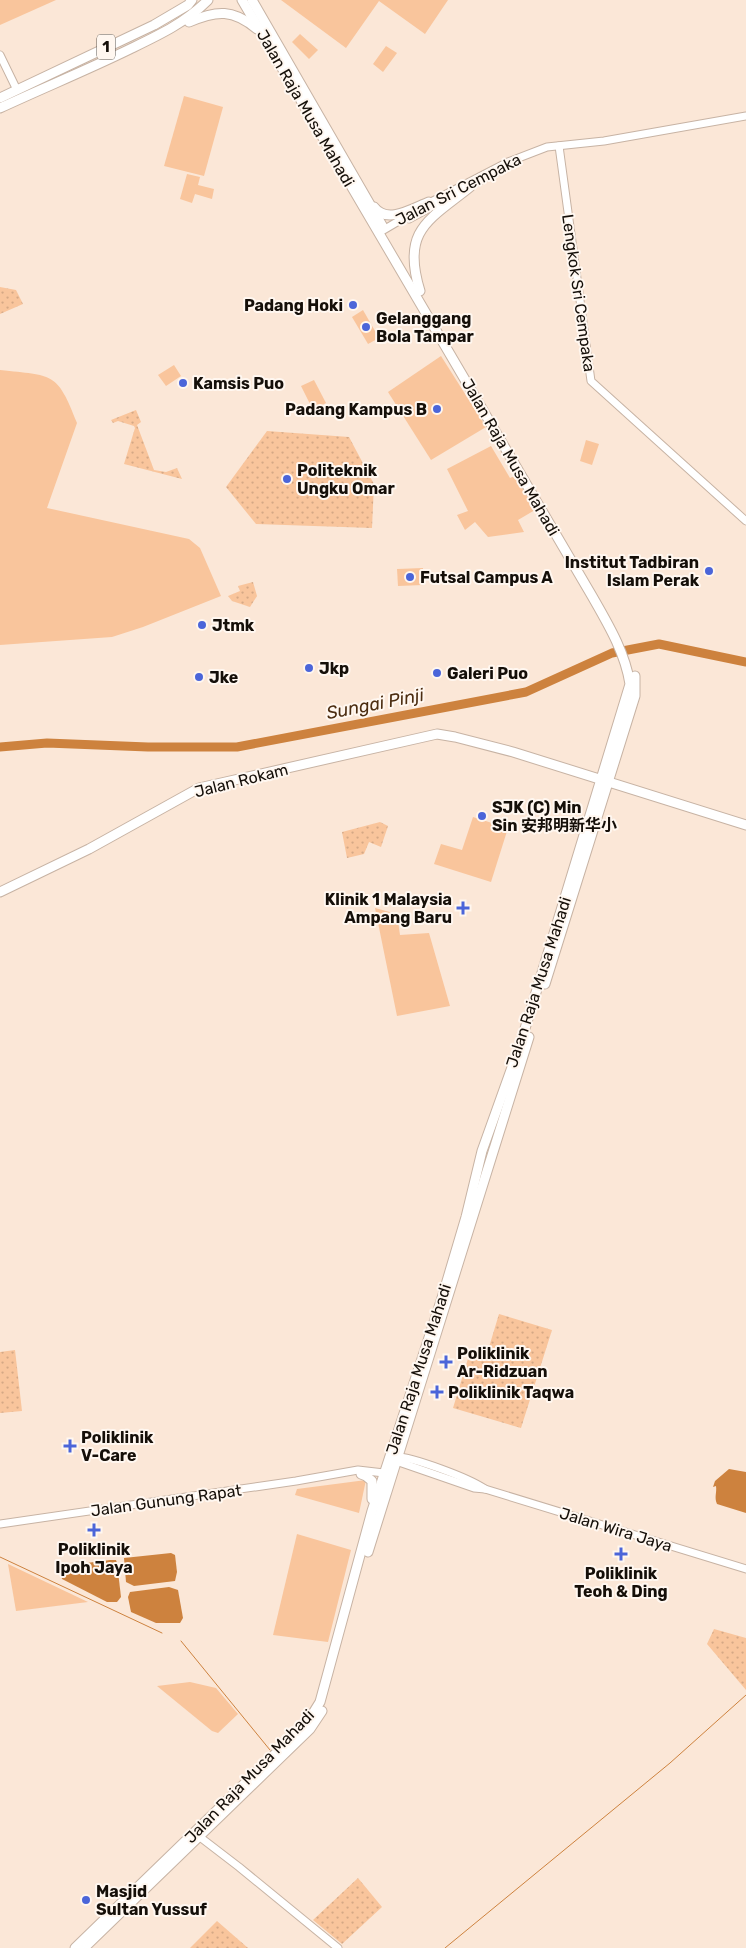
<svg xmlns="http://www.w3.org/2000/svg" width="746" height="1948" font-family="Rubik,'Noto Sans SC',sans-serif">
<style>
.green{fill:#f9c59c}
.park{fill:url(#park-dots)}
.water{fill:#cd823e}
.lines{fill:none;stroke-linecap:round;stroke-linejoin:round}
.stream{stroke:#cd823e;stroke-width:1}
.river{stroke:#cd823e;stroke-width:9}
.minor-casing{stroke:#c7b3a4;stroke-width:9}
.major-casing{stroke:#c7b3a4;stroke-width:11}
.minor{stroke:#fff;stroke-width:7}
.major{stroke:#fff;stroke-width:9}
.poi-dot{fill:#4b65d9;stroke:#fff7f0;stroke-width:2}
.labels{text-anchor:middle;stroke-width:4;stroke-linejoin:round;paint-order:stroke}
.shield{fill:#fff7f0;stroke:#5b554e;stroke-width:1}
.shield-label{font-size:15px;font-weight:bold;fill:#150f09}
.street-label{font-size:16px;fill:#150f09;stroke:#fff7f0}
.poi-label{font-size:16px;font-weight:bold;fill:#150f09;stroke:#fff7f0;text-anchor:start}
.water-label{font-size:18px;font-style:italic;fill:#4c2d11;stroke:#fff7f0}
</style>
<defs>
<pattern id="park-dots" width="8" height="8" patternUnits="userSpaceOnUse" patternTransform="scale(1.25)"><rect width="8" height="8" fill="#f9c59c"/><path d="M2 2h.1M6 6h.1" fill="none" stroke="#d5a885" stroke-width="1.8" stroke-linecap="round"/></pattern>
</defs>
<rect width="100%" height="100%" fill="#fbe7d7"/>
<!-- green -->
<g class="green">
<polygon points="0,0 56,0 0,25"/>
<polygon points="281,0 448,0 425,34 379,1 346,48"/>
<polygon points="300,34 318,50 309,59 292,42"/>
<polygon points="386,46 397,53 383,72 373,64"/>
<polygon points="184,96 223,107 204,176 164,166"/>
<polygon points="187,174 200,177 198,185 214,189 212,199 195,194 192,203 180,199"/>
<polygon points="363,310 379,338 368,344 352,317"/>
<polygon points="441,356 486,427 431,460 388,392"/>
<polygon points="174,365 181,376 166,386 158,375"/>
<path d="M0,370C53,376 57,371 77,423L47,508L189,539L200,548L221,596L143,627L112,637L0,645Z"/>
<polygon points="314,380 326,403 313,410 301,386"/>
<polygon points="586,440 599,444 592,465 580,461"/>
<polygon points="491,446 510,478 515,476 535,510 518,520 524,532 488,537 475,522 465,530 457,515 468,511 447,469"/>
<polygon points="423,568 423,585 398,586 397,569"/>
<polygon points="473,817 508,828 491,882 434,864 441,844 462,850"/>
<polygon points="375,908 397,914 400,935 429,933 450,1006 397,1016"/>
<polygon points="366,1480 359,1513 295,1495 297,1489"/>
<polygon points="297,1534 351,1550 328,1642 273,1635"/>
<polygon points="8,1564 88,1602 16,1611"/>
<polygon points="190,1682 216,1688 238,1714 218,1733 212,1731 157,1686"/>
</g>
<!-- park -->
<g class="park">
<polygon points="0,287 16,290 23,304 0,314"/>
<polygon points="136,410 141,422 137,425 154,470 166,472 177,468 182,479 124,464 135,428 134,426 118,421 113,423 111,420"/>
<polygon points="267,431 349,437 374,484 372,528 256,524 226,487"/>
<polygon points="253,582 257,596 250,607 232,601 228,596 240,591 238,586"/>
<polygon points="380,822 388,826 381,847 369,842 364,854 347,858 342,832"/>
<polygon points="499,1314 552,1330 521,1428 453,1408 470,1352 486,1357"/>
<polygon points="15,1350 22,1411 0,1413 0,1352"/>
<polygon points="714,1629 746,1638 746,1690 707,1644"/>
<polygon points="358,1878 382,1907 342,1944 313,1920"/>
<polygon points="217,1921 248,1948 190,1948"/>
</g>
<!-- water -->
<g class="water">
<path d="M729,1469L746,1472V1513L717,1504C714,1497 717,1493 716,1486L713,1487L715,1481Z"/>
<polygon points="171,1553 175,1555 177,1572 175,1581 134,1586 126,1582 124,1558"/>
<polygon points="110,1560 116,1560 117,1563 121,1597 117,1602 107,1602 62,1579 60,1570 63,1566"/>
<polygon points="169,1587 178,1590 183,1618 180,1623 156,1623 131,1612 128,1597 130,1592"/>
</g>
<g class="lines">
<!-- stream -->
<g class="stream">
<polyline points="0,1557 162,1633"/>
<polyline points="181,1641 270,1750"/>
<polyline points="445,1948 670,1763 746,1695"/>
</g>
<!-- river -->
<polyline class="river" points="0,747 47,743 148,747 237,747 526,692 612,653 659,644 746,662"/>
<!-- minor casing -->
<g class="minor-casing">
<g id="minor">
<polyline points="0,55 17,90"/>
<polyline points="559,146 591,381 746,521"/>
<polyline points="466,188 499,171"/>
<polyline points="425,205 508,162 547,147 604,141 746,116"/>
<polyline points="409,219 457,193"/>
<polyline points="380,232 414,212"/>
<path d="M394,1456C415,1458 467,1477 485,1489"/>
<polyline points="393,1460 474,1488 485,1489 746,1569"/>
<polyline points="0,1524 296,1481 358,1470 384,1473"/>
<polyline points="196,1834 239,1867 338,1948"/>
</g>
</g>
<!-- major casing -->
<g class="major-casing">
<g id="major">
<polyline points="252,0 383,227"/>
<path d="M189,22C217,10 233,9 257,29"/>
<polyline points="0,98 154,25 188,5 192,0"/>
<path d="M0,108C43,88 87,70 130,49C159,35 185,23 208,0"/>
<path d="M374,207C387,225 413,208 429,202"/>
<path d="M420,291C401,230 429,220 470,187"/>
<polyline points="0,892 89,849 199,788 437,734 455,737 513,752 746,825"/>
<polyline points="545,984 635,696 635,676"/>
<polyline points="361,1474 366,1476 372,1481 372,1499"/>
<polyline points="368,1552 529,1037"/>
<path d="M75,1948L307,1723L320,1702L372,1511L442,1298L466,1217L482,1151L520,1045L630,684C625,652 608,624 592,596L242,0"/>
<polyline points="84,1948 310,1729 322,1711"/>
</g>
</g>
<!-- minor -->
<use href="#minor" class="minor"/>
<!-- major -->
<use href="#major" class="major"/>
</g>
<!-- markers -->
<g class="poi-dot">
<circle cx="353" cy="305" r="5"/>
<circle cx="366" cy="327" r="5"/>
<circle cx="183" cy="383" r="5"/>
<circle cx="437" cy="409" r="5"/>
<circle cx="287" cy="479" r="5"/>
<circle cx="709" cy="571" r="5"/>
<circle cx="410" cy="577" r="5"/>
<circle cx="202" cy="625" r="5"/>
<circle cx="309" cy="668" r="5"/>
<circle cx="437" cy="673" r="5"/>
<circle cx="199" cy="677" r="5"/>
<circle cx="482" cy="816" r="5"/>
<path d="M460.5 900.5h5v5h5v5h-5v5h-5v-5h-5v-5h5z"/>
<path d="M443.5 1354.5h5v5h5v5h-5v5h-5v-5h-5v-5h5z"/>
<path d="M434.5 1384.5h5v5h5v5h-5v5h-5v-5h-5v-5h5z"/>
<path d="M67.5 1438.5h5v5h5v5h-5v5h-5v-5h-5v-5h5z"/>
<path d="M91.5 1522.5h5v5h5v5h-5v5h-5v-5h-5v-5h5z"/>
<path d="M618.5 1546.5h5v5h5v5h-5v5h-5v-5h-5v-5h5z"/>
<circle cx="86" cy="1900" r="5"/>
</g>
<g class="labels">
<!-- shield labels -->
<rect class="shield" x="97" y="34.5" width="18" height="25" rx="4"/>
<g class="shield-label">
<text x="106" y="52">1</text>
</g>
<!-- street labels -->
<g class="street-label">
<text transform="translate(306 108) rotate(60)" y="6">Jalan Raja Musa Mahadi</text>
<text transform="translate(458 189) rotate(-27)" y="6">Jalan Sri Cempaka</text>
<text transform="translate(579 293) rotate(82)" y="6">Lengkok Sri Cempaka</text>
<text transform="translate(511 457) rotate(60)" y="6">Jalan Raja Musa Mahadi</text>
<text transform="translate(241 780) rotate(-14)" y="6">Jalan Rokam</text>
<text transform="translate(538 982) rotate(-72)" y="6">Jalan Raja Musa Mahadi</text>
<text transform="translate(418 1369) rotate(-72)" y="6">Jalan Raja Musa Mahadi</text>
<text transform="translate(166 1500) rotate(-8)" y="6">Jalan Gunung Rapat</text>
<text transform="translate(616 1529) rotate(17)" y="6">Jalan Wira Jaya</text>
<text transform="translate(249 1776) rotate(-46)" y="6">Jalan Raja Musa Mahadi</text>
</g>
<!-- poi labels -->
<g class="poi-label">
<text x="343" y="311" text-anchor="end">Padang Hoki</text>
<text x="376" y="324">Gelanggang<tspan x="376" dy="18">Bola Tampar</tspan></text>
<text x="193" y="389">Kamsis Puo</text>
<text x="427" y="415" text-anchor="end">Padang Kampus B</text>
<text x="297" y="476">Politeknik<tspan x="297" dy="18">Ungku Omar</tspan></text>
<text x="699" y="568" text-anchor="end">Institut Tadbiran<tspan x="699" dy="18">Islam Perak</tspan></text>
<text x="420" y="583">Futsal Campus A</text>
<text x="212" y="631">Jtmk</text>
<text x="319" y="674">Jkp</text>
<text x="447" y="679">Galeri Puo</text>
<text x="209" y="683">Jke</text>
<text x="492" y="813">SJK (C) Min<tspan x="492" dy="18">Sin 安邦明新华小</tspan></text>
<text x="452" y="905" text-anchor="end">Klinik 1 Malaysia<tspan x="452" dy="18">Ampang Baru</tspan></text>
<text x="457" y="1359">Poliklinik<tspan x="457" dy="18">Ar-Ridzuan</tspan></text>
<text x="448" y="1398">Poliklinik Taqwa</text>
<text x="81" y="1443">Poliklinik<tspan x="81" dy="18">V-Care</tspan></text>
<text x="94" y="1555" text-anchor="middle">Poliklinik<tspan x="94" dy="18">Ipoh Jaya</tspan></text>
<text x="621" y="1579" text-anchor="middle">Poliklinik<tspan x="621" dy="18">Teoh &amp; Ding</tspan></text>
<text x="96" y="1897">Masjid<tspan x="96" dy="18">Sultan Yussuf</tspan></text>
</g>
<!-- water labels -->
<g class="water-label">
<text transform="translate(375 704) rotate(-11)" y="6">Sungai Pinji</text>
</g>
</g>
</svg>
